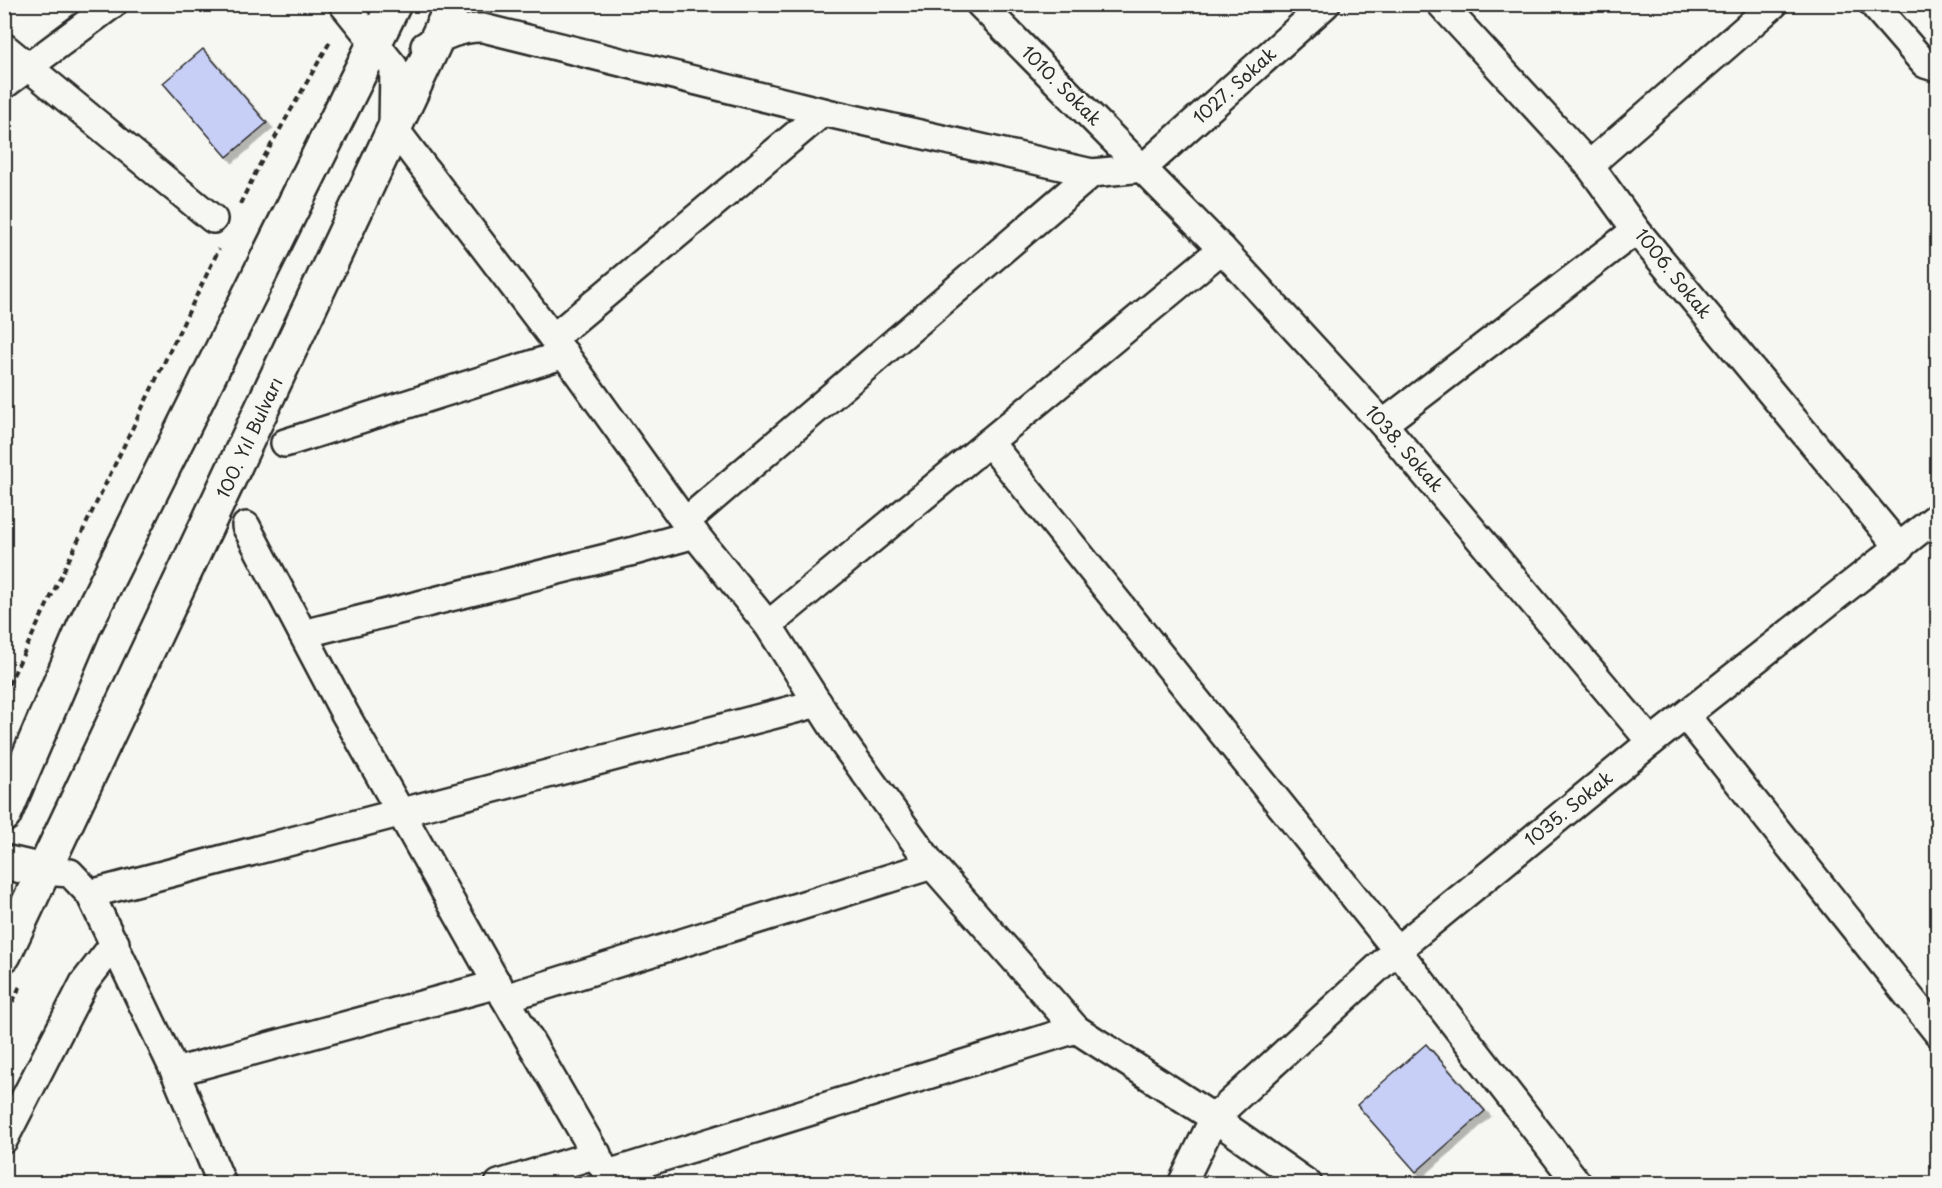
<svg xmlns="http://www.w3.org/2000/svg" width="1942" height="1188" font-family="'Playpen Sans',sans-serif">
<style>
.building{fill:#c7cff7;stroke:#2b2b2b;stroke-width:1.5;filter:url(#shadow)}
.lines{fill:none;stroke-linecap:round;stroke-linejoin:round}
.minor-casing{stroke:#2b2b2b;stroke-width:32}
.secondary-casing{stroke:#2b2b2b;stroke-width:38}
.path{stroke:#2b2b2b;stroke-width:4;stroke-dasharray:6 4.5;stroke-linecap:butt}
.minor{stroke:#f6f6f2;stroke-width:27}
.secondary{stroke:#f6f6f2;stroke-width:33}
.labels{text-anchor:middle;stroke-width:5;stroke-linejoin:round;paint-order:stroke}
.street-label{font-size:18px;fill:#2b2b2b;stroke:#f6f6f2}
</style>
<defs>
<filter id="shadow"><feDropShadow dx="5.5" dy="5.5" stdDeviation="0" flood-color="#0004"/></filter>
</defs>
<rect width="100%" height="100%" fill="#f6f6f2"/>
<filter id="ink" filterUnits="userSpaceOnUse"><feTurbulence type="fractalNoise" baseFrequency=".0167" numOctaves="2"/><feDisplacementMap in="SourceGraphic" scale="12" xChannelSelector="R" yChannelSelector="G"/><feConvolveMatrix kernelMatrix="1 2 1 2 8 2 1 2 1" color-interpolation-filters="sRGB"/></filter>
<g filter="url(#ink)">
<!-- building -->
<g class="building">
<polygon points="203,49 267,123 227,157 163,83"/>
<polygon points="1426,1044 1485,1111 1416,1172 1357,1105"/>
</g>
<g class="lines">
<!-- minor casing -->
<g class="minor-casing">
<g id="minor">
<polyline points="343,4 394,67 393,127 553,338 685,522 768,625 844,744 932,865 1076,1029 1214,1118 1308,1184"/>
<polyline points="980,4 1222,249 1383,424 1651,742"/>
<polyline points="1441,4 1589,165 1636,230 1900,548"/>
<polyline points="1873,4 1925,64 1938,68"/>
<path d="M425,46C441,36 464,27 483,28L823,112L1092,173L1143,168"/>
<polyline points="4,47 213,219"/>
<polyline points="4,85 113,4"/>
<polyline points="1589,165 1774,4"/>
<polyline points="1143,168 1326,4"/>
<polyline points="553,338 823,112"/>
<polyline points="1383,424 1636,230"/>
<polyline points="989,442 1397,950 1578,1184"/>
<polyline points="285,443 565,354"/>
<polyline points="685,522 1092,173"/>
<polyline points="246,526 344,712 505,998 932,865"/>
<polyline points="768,625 1222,249"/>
<polyline points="303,634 634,551 695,534"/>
<polyline points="1686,716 1938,1033"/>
<polyline points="43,871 70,873 90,894 175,1072 222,1184"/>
<polyline points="90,894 818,703"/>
<polyline points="505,998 613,1184"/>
<polyline points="175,1072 498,984"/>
<polyline points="4,1139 84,983 115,943"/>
<polyline points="608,1174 1076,1029"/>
<polyline points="499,1184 597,1154"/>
<polyline points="1182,1184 1214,1118 1397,950 1651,742 1938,516"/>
</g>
</g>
<!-- secondary casing -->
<g class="secondary-casing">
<g id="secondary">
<polyline points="4,815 84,627 394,4"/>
<polyline points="4,862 43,871"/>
<polyline points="4,955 453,4"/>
</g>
</g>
<!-- path -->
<g class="path">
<polyline points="240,204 259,166 331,40"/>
<polyline points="4,694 219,249"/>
<polyline points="4,1021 20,986"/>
</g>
<!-- minor -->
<use href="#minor" class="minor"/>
<!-- secondary -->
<use href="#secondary" class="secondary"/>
</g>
</g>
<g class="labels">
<!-- street labels -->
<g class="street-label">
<text transform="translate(1061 86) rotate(45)" y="6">1010. Sokak</text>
<text transform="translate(1235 86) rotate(-42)" y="6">1027. Sokak</text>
<text transform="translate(1673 274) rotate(51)" y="6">1006. Sokak</text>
<text transform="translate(250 438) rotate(-65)" y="6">100. Yıl Bulvarı</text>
<text transform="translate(1404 449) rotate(49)" y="6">1038. Sokak</text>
<text transform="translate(1569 809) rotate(-39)" y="6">1035. Sokak</text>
</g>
</g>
<!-- margin -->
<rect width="1942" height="1188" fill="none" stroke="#f6f6f2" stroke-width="24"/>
<rect x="12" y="12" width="1918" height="1164" fill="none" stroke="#2b2b2b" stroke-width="2" filter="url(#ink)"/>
</svg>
